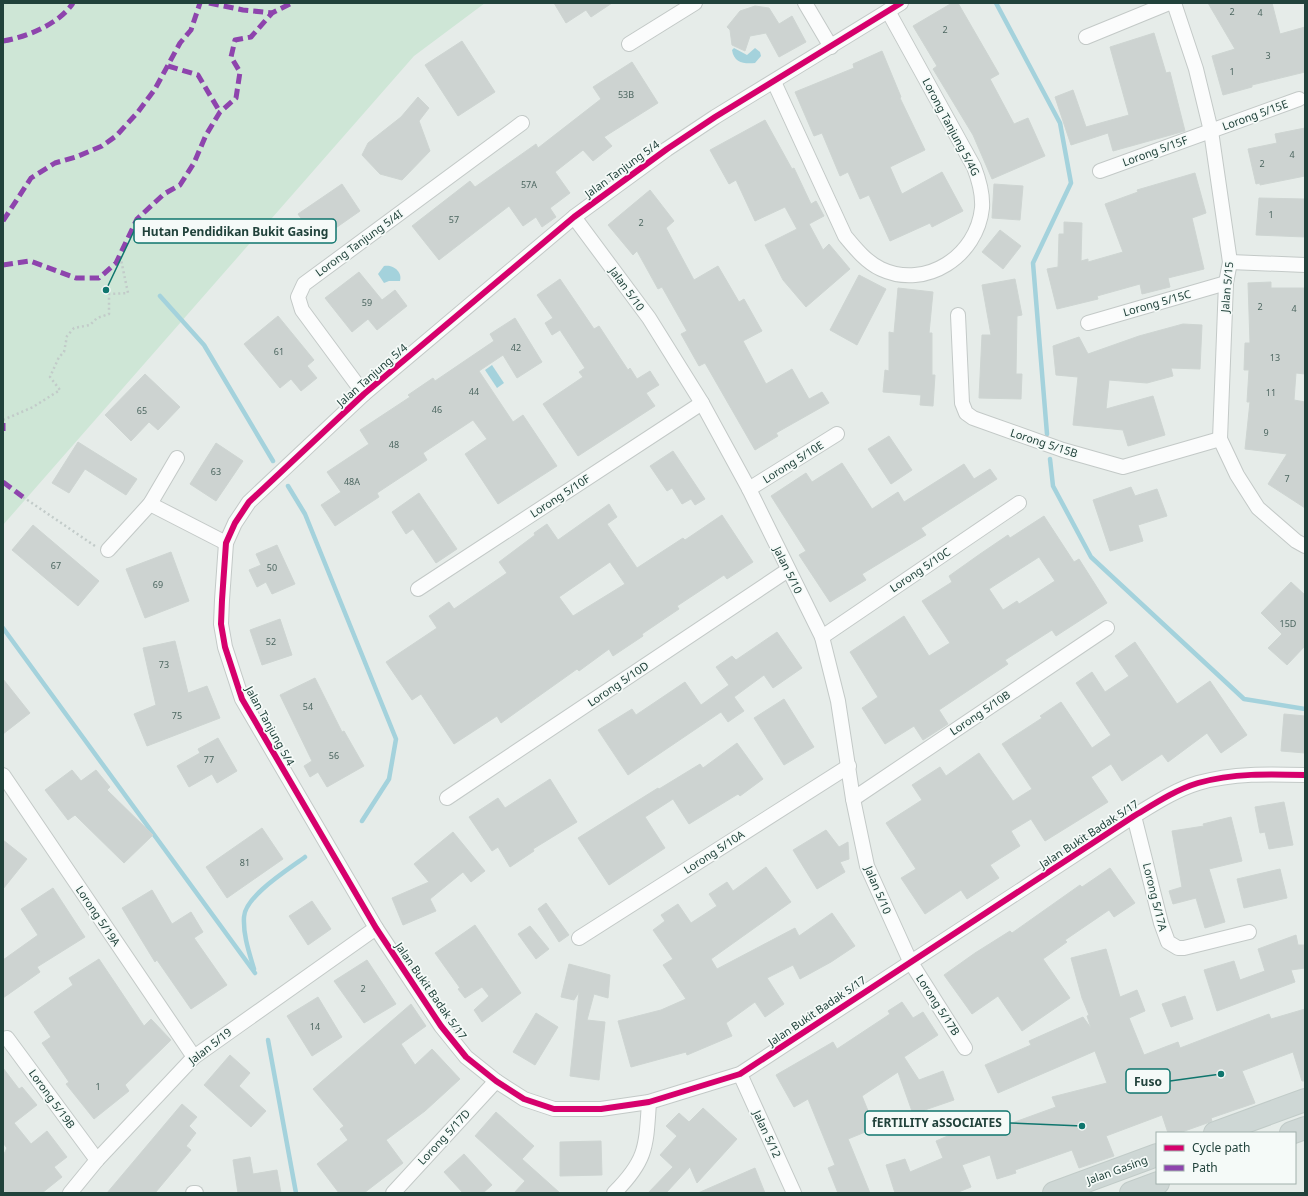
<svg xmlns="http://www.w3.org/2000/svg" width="1308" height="1196" font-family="'Noto Sans',sans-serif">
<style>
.green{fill:#cee6d6}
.water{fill:#a4d2dc}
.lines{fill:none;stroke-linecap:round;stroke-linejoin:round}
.stream{stroke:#a4d2dc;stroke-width:4.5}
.building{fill:#cdd3d1;stroke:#ced5d2;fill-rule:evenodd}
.minor-casing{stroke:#c3c9c7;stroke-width:16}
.primary-casing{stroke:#c1cbc8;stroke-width:24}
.path{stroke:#c2cbc9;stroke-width:2.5;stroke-dasharray:2 3;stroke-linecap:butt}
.minor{stroke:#fbfcfc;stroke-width:14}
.primary{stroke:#ced7d5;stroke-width:22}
.quiet{stroke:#8e44ad;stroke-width:5;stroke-dasharray:10 5;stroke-linecap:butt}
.cycleway-casing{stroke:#f5faf8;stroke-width:8}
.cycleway{stroke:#d6006c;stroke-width:6}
.labels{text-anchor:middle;stroke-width:3.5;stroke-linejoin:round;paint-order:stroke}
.number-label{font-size:9px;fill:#4d6761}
.street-label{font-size:11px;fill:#21423b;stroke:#f5faf8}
.leader{fill:none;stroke:#0f766e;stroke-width:1.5}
.callout-dot{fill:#0f766e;stroke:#f5faf8;stroke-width:1.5}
.callout{fill:#f5faf8;stroke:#0f766e;stroke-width:1.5}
.callout-label{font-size:12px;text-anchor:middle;font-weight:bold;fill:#21423b}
</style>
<rect width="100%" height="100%" fill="#e6ece9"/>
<!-- green -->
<polygon class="green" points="3,3 485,3 414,56 3,525"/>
<!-- water -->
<g class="water">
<path d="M734,48L747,55L755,48L760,52L761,56L755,63C744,64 734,63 732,50Z"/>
<path d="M384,266C393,264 403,272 400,281H389L384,283L378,274Z"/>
<polygon points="492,365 504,383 497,388 485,370"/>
</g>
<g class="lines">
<!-- stream -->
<g class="stream">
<polyline points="996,3 1060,123 1071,183 1033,263 1047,434"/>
<polyline points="160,296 204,345 273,461"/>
<polyline points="1050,459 1053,486 1091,557 1244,699 1305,709"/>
<polyline points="288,486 305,514 396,739 389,779 362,821"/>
<polyline points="3,628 255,973"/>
<path d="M254,969C249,952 243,935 244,917C245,896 289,869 305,857"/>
<polyline points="268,1040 296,1193"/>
</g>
</g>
<!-- building -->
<g class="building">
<polygon points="554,3 612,3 591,17 586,10 566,23"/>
<polygon points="952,3 958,3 999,74 990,79 1014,124 1028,118 1045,156 992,179 973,135 933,69 937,66 913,26"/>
<polygon points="1208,3 1272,3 1280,34 1305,27 1305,72 1252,85 1252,87 1223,95 1212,56 1235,49"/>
<polygon points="755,6 769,8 779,24 792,16 806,42 779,57 766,33 750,36 745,51 732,45 730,30 727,27 740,11"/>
<polygon points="1154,33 1166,73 1170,72 1185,131 1113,151 1108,133 1071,145 1055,97 1073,90 1086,127 1129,115 1110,47"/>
<polygon points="462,41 495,92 458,116 425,65"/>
<polygon points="882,51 901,97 900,98 925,150 890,167 901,192 902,194 942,172 963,211 932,227 930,223 890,241 869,195 860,199 848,172 840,176 822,133 814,136 795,92 854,68 853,64"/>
<polygon points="632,62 658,103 604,137 612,146 593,161 583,150 555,172 570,193 550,208 556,217 542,227 536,217 523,226 509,206 439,260 412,226 470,181 475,187 536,144 538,148 601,99 593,87"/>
<polygon points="418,97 429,108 419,121 430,151 402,180 380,174 362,155 368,143 401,117"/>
<polygon points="765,120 792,169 794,168 811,204 816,201 824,216 809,224 823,250 829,244 850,269 806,307 783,280 765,245 797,229 785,207 755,221 736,180 729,184 710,150"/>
<polygon points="1305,128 1305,176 1260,185 1260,183 1256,184 1248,149 1277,143 1275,134"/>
<polygon points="1195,173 1206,213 1192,218 1204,269 1168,278 1170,287 1142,294 1140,284 1097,296 1098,299 1057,309 1047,269 1058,267 1059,234 1064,234 1064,222 1082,223 1081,261 1088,259 1088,262 1123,252 1105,204 1138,192 1137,190"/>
<polygon points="342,184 360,211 317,241 298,214"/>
<polygon points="994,184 1023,186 1020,220 992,218"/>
<polygon points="650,190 674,221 666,228 694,280 718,266 739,302 744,299 762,331 743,341 766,384 792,369 809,399 822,392 829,403 776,433 778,436 755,450 705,363 699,366 681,334 687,331 662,287 658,289 637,251 633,255 608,225"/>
<polygon points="1259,198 1305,199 1305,237 1256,235"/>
<polygon points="1000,230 1021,246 1003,269 982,252"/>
<polygon points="359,272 382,300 395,290 407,306 377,330 368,319 352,332 325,298"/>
<polygon points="859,275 886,289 857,345 830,330"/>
<polygon points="560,279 594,329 599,326 628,370 630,368 637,379 650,371 659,385 646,393 655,406 578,456 543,404 583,377 579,372 585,368 560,330 552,335 545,323 553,318 537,295"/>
<polygon points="1015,279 1022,315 1017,316 1016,374 1022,374 1021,399 979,398 982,335 991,335 982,285"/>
<polygon points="1271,282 1271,288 1305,288 1305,374 1296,373 1294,400 1305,402 1305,508 1268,484 1287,454 1245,449 1250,402 1247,402 1249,370 1244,370 1245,343 1250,343 1248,283"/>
<polygon points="898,288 933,292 929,333 932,333 932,375 935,375 933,406 920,405 921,395 883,392 885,370 889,371 889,332 894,333"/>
<polygon points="278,316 314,360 307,366 317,378 301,391 291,379 280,388 244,344"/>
<polygon points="515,318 542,362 517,378 503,355 479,371 513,422 523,415 557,466 498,504 465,454 487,439 473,420 423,453 427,460 377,493 379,497 335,526 321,505 341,492 327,472 369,444 360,430 410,397 408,395 433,378 435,381 494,341 490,334"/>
<polygon points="1183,324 1202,325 1200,369 1171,368 1173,376 1147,383 1109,380 1106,409 1153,396 1165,435 1128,446 1123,430 1073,425 1078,377 1056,375 1053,346 1079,337 1088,354 1139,336"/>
<polygon points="145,374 180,407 158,430 149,422 131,441 105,415"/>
<polygon points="889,436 912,470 891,484 868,449"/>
<polygon points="78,442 137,479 126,495 85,469 69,493 52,483"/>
<polygon points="216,443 243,461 216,501 190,484"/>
<polygon points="673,451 705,499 695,505 691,499 682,504 672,488 667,491 650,466"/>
<polygon points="842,463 872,509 898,492 904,502 964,464 974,479 990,469 997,479 921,528 926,535 862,574 866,580 830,602 799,555 806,551 771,496 806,473 812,482"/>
<polygon points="1131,487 1135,496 1157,489 1167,516 1138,525 1143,541 1110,551 1093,500"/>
<polygon points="419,493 457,549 436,563 413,529 406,534 392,512"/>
<path d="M609,504L617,517L607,524L637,568L683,538L685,540L722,515L753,562L727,579L724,575L677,606L679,609L642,634L643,636L613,656L609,649L579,671L577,669L501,723L497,716L454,744L421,694L412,700L386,662L437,628L429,616L449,602L454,609L507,573L499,562L535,535L534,533L547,524L558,540ZM610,562L625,584L573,616L559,597Z"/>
<path d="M1044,516L1074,562L1079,559L1107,603L1056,636L1052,630L1005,660L1008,664L939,710L948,724L923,740L914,726L885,744L862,708L878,697L850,652L904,616L929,656L950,643L922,601L952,582L949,576L980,554L1008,535L1010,538ZM1039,557L1055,581L1019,604L1017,601L1003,610L989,589Z"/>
<polygon points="33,525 99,581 78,606 12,550"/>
<polygon points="277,545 295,584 272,594 266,582 257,587 249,570 261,565 256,554"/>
<polygon points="171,552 189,601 145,618 126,569"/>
<polygon points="1291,582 1305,595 1305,646 1287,665 1268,648 1282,634 1261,613"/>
<polygon points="280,619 292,655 262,665 250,630"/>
<polygon points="777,632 802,668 773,688 764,675 734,697 744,711 728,722 721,712 628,775 598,730 632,709 636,715 685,682 701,705 729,685 716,667 732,656 736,660"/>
<polygon points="175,641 188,693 207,686 220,718 147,746 134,714 156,705 143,648"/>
<polygon points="1135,642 1177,704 1210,681 1247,735 1221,753 1207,733 1168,762 1162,754 1122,781 1111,764 1091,777 1108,802 1045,841 1031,819 1011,831 1020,846 990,865 999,878 967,899 961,890 925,914 901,878 916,869 886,823 922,800 912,785 940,767 946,776 979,753 1013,801 1032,789 1002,744 1042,718 1040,716 1061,702 1092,748 1111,735 1076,683 1092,672 1105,692 1129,676 1115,656"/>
<polygon points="315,678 342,732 344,731 364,766 327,787 318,772 310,777 304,766 312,761 280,695"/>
<polygon points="3,679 30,713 3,734"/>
<polygon points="784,699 814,747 784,765 754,718"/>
<polygon points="1284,714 1305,716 1305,753 1281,751"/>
<polygon points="218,738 237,771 217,783 212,774 189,787 177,766 200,753 198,749"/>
<polygon points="737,743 763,779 740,796 738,794 689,824 673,799 645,817 665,848 609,885 578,838 658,788 659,789 700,764 703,768"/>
<polygon points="72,770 81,781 96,770 110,787 107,790 153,835 124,863 75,815 68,820 45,790"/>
<polygon points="550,779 577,822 533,849 534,851 510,867 498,847 492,851 469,817 498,798 505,808"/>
<polygon points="1284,802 1293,845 1269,849 1265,832 1260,833 1255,807"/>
<polygon points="1231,817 1242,861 1209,869 1225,922 1205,928 1196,898 1173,904 1169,891 1182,887 1172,831 1204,826 1203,824"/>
<polygon points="262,828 283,859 227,898 206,867"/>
<polygon points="826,830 839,847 848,842 849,859 840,862 845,872 817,889 793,850"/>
<polygon points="453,832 485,871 471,882 463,872 430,899 436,911 403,925 392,898 429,882 414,864"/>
<polygon points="3,840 27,859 3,889"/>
<polygon points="766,867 791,902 711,959 717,969 795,928 799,936 832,913 855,946 831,962 800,979 793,965 767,978 784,1004 765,1017 755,1002 726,1023 732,1036 687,1055 686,1052 631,1067 618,1021 661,1010 686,999 663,965 673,959 653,930 665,921 661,915 678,904 691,923 717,906 709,894 727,882 733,891"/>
<polygon points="1110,868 1135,903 1114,917 1109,910 1065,940 1067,942 1043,959 1070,998 1022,1031 998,996 972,1014 944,975 975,953 1010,931 1012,933 1080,885 1082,887"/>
<polygon points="1280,869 1287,898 1244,908 1237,879"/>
<polygon points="53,888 85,937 37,967 40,972 3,998 3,960 38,935 21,909"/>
<polygon points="152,890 172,924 191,912 203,932 194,938 227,985 191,1009 157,960 155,962 122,908"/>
<polygon points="312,901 331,929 308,945 289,916"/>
<polygon points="546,903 569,935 559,942 538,909"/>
<polygon points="475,925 521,993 482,1022 474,1010 489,996 482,987 465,998 458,989 460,988 435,953"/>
<polygon points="530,926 549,949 536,959 518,934"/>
<polygon points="1296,935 1298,945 1305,945 1305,968 1291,970 1295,982 1217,1011 1204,970 1234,961 1240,980 1265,971 1258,949"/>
<polygon points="1106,949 1120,997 1137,990 1145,1011 1129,1018 1144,1055 1178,1042 1180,1048 1269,1014 1271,1019 1305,1009 1305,1081 1302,1081 1293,1052 1242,1071 1255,1103 1211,1118 1212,1121 1210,1122 1179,1133 1168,1133 1162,1115 1106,1136 1114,1156 1079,1168 1072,1150 1015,1170 1016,1173 997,1179 990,1155 962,1165 971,1187 956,1193 895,1193 886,1165 905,1159 910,1172 943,1158 936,1141 964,1129 963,1128 998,1117 1001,1127 1056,1107 1052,1097 1107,1083 1095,1051 998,1093 985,1065 1031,1045 1029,1041 1083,1017 1091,1028 1087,1016 1089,1015 1082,998 1071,958"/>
<polygon points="99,959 144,1026 151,1019 171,1040 125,1085 129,1091 94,1119 66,1084 69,1082 42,1043 51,1037 34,1012 73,985 69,978"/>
<polygon points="367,960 396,1004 364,1023 334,981"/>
<polygon points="569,964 610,975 608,998 594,994 587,1020 605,1022 599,1080 570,1076 579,992 574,1000 561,997"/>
<polygon points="1185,996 1193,1019 1171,1027 1162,1004"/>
<polygon points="318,997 342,1037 312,1056 287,1016"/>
<polygon points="902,1002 913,1018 923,1012 938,1035 904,1057 919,1080 943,1071 954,1100 913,1114 898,1072 862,1096 875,1128 848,1139 870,1193 838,1193 828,1168 835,1165 808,1099 794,1107 776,1075 833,1042 837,1049 890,1014 888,1011"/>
<polygon points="411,1004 426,1026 401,1044 415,1065 432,1049 460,1079 425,1111 386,1140 403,1163 364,1193 339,1193 317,1164 348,1140 340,1129 344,1126 313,1089"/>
<polygon points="536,1013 558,1027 535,1065 513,1052"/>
<polygon points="230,1055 250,1073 239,1086 266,1111 251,1127 204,1085"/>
<polygon points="3,1068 19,1089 22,1087 37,1105 14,1123 31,1144 47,1131 67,1157 54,1167 62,1177 42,1193 3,1193 3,1156 7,1148 3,1143"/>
<polygon points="182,1104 197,1117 189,1126 196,1133 186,1146 191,1150 155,1193 107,1193"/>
<polygon points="703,1108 737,1139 697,1183 690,1167 666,1193 648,1193 673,1167 660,1155 677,1136 666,1126 679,1113 689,1122"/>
<polygon points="496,1112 534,1146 522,1159 560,1193 514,1193 525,1181 475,1136"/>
<polygon points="601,1141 602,1175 560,1176 560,1142"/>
<polygon points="464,1154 492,1185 483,1193 463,1193 444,1172"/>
<polygon points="250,1157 253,1174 277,1170 281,1193 238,1193 233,1160"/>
<polygon points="755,1168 765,1193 698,1193"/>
</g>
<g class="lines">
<!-- minor casing -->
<g class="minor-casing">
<g id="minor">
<polyline points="805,3 831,47"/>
<path d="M901,3L715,117L667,149L574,217L364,394L249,502L235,523L226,543L222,600L221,624L225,647L242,699L376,928L441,1026L466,1057L496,1081L524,1099L554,1109H601L649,1102L740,1074L1134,816C1154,804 1175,790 1198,783C1233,773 1269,774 1305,775"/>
<polyline points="1174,3 1196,69 1211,131 1230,262 1226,283 1220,439 1237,475 1258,508 1296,541 1305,546"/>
<polyline points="1086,37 1169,3"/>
<polyline points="629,44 695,3"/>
<path d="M774,82L845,236C855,248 866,262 881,269C926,290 977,256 982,208C983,194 979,180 974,167L888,11"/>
<polyline points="1100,171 1299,99"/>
<polyline points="574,217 649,318 702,403 749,489 822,637 838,701 853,799 867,866 910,961 965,1048"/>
<polyline points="1230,262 1305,265"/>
<polyline points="958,315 962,403 966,413 973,418 1063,450 1123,467 1220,439"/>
<polyline points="1088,323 1226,283"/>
<polyline points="364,394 302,310 298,297 304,284 522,123"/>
<polyline points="749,489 837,434"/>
<polyline points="150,504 226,543"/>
<polyline points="108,550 150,504 177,458"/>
<polyline points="418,589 702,403"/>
<polyline points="822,637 1019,503"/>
<polyline points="3,775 194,1057"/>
<polyline points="447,798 788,570"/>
<polyline points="853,799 1107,628"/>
<polyline points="1134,816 1161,923 1168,942 1178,948 1184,948 1249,932"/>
<polyline points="579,938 849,766"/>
<polyline points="7,1038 97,1160"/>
<polyline points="740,1074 794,1193"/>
<polyline points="70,1193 97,1160 194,1057 376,928"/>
<polyline points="193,1193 196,1193"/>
<polyline points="393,1193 496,1081"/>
<path d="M614,1193C647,1160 646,1147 649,1102"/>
</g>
</g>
<!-- primary casing -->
<g class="primary-casing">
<g id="primary">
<polyline points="1215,1133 1305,1100"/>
<polyline points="1291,1133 1305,1128"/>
<polyline points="1054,1193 1157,1155"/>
<polyline points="1131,1193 1158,1183"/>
</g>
</g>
<!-- path -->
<g class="path">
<polyline points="3,420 33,407 60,390 50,377 59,357 64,352 67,336 74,328 90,325 97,318 109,314 109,294 128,293 120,255"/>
<polyline points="23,497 95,546"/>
</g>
<!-- minor -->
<use href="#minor" class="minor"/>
<!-- primary -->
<use href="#primary" class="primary"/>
<!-- quiet -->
<g class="quiet">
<polyline points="209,3 243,10 272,13"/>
<path d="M3,41C27,37 59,24 73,3"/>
<polyline points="168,66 198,75 220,112"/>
<polyline points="3,221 31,178 55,163 76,157 102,146 116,136 138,112 155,89 180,43 191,30 200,3"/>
<polyline points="3,265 30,261 76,278 99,278 116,263 137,219 164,194 180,185 194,163 206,135 220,112 236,98 240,72 231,57 235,40 251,37 272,13 292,3"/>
<polyline points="3,423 3,431"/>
<polyline points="3,482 23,497"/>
</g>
<!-- cycleway casing -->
<g class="cycleway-casing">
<path id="cycleway" d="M901,3L715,117L667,149L574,217L364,394L249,502L235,523L226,543L222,600L221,624L225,647L242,699L376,928L441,1026L466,1057L496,1081L524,1099L554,1109H601L649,1102L740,1074L1134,816C1154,804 1175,790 1198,783C1233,773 1269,774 1305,775"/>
</g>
<!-- cycleway -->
<use href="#cycleway" class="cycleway"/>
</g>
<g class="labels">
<!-- number labels -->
<g class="number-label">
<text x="1232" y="15">2</text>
<text x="1260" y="16">4</text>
<text x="945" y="33">2</text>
<text x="1268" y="59">3</text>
<text x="1232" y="75">1</text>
<text x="626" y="98">53B</text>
<text x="1292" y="158">4</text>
<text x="1262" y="167">2</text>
<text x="529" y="188">57A</text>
<text x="1271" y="218">1</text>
<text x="454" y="223">57</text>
<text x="641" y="226">2</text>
<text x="367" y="306">59</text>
<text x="1260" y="310">2</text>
<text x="1294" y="312">4</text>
<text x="516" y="351">42</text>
<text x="279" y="355">61</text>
<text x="1275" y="361">13</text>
<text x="474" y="395">44</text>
<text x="1271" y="396">11</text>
<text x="437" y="413">46</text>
<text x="142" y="414">65</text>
<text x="1266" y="436">9</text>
<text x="394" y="448">48</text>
<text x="216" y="475">63</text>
<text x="1287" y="482">7</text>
<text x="352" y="485">48A</text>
<text x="56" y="569">67</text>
<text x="272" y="571">50</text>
<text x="158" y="588">69</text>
<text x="1288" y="627">15D</text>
<text x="271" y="645">52</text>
<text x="164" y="668">73</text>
<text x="308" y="710">54</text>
<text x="177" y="719">75</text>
<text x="334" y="759">56</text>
<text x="209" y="763">77</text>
<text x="245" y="866">81</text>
<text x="363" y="992">2</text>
<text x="315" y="1030">14</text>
<text x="98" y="1090">1</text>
</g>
<!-- street labels -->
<g class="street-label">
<text transform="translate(1255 115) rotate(-20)" y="4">Lorong 5/15E</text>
<text transform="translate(951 127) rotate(62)" y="4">Lorong Tanjung 5/4G</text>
<text transform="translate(1155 151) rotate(-20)" y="4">Lorong 5/15F</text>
<text transform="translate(622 169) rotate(-36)" y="4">Jalan Tanjung 5/4</text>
<text transform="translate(359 243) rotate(-36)" y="4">Lorong Tanjung 5/4I</text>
<text transform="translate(1227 287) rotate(-85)" y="4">Jalan 5/15</text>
<text transform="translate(627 289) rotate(54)" y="4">Jalan 5/10</text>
<text transform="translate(1157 303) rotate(-16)" y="4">Lorong 5/15C</text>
<text transform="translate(372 375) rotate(-41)" y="4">Jalan Tanjung 5/4</text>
<text transform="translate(1044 443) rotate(18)" y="4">Lorong 5/15B</text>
<text transform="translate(793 462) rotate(-32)" y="4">Lorong 5/10E</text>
<text transform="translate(560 496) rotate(-33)" y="4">Lorong 5/10F</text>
<text transform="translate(788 570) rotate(64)" y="4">Jalan 5/10</text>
<text transform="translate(920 570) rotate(-34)" y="4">Lorong 5/10C</text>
<text transform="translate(618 684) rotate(-34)" y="4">Lorong 5/10D</text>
<text transform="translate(980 713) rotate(-34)" y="4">Lorong 5/10B</text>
<text transform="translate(270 726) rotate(61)" y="4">Jalan Tanjung 5/4</text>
<text transform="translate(1089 834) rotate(-33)" y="4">Jalan Bukit Badak 5/17</text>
<text transform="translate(714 852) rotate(-33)" y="4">Lorong 5/10A</text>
<text transform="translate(878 890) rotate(67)" y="4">Jalan 5/10</text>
<text transform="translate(1155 897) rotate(76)" y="4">Lorong 5/17A</text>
<text transform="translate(98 916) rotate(56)" y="4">Lorong 5/19A</text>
<text transform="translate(431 991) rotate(55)" y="4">Jalan Bukit Badak 5/17</text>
<text transform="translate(938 1005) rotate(57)" y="4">Lorong 5/17B</text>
<text transform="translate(817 1011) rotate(-34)" y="4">Jalan Bukit Badak 5/17</text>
<text transform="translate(210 1046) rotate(-38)" y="4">Jalan 5/19</text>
<text transform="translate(52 1099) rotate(54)" y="4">Lorong 5/19B</text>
<text transform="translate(767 1134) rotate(65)" y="4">Jalan 5/12</text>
<text transform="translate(444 1137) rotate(-47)" y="4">Lorong 5/17D</text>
<text transform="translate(1117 1170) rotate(-20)" y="4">Jalan Gasing</text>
</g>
</g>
<!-- callouts -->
<path class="leader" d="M106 290L134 231M1221 1074L1170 1081M1082 1126L1010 1123"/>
<g class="callout-dot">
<circle cx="106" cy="290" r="4"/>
<circle cx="1221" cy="1074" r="4"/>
<circle cx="1082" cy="1126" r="4"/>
</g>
<g class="callout">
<rect x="134" y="219" width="202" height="24" rx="4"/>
<rect x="1126" y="1069" width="44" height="24" rx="4"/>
<rect x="865" y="1111" width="145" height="24" rx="4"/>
</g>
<g class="callout-label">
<text x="235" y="236">Hutan Pendidikan Bukit Gasing</text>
<text x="1148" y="1086">Fuso</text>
<text x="937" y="1127">fERTILITY aSSOCIATES</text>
</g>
<!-- border -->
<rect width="1308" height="1196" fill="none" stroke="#21423b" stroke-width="8"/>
<!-- legend -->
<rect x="1156" y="1132" width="140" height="52" fill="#f5faf8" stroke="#a0b0ac"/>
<rect x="1164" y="1145" width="20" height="6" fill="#d6006c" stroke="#a0b0ac"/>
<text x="1192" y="1152" font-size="12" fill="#21423b">Cycle path</text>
<rect x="1164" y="1165" width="20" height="6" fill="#8e44ad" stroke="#a0b0ac"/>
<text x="1192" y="1172" font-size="12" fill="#21423b">Path</text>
</svg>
